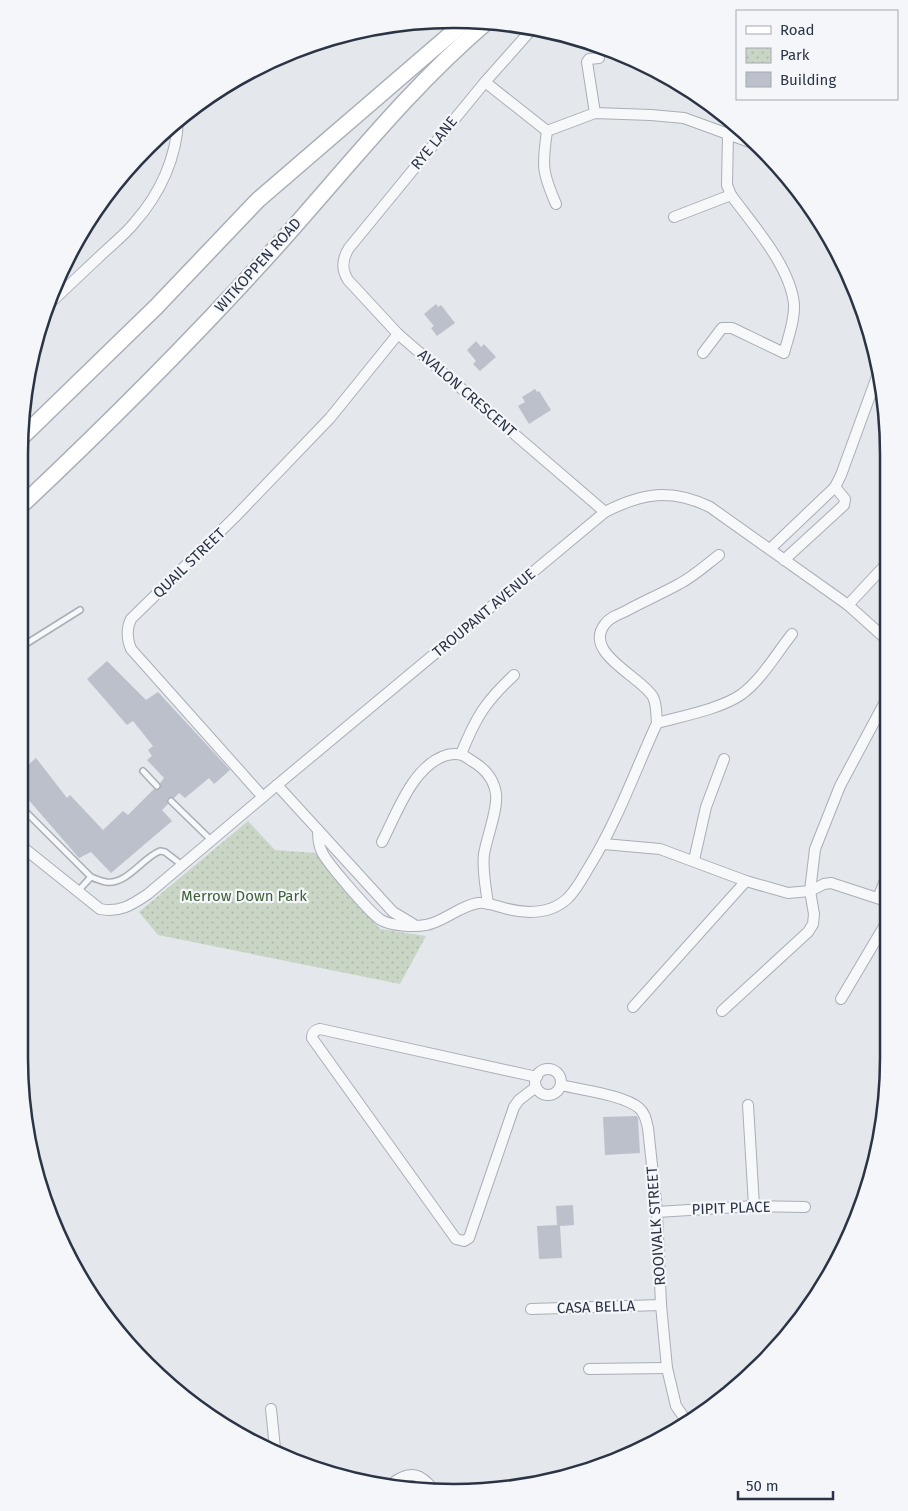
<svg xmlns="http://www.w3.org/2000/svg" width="908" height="1511" font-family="'Fira Sans',sans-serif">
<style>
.park{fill:url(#park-dots)}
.building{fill:#bbc0ca}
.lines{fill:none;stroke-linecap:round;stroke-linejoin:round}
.lane-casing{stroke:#a9aeb7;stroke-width:8}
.street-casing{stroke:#a9aeb7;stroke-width:12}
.secondary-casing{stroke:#a9aeb7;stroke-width:18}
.lane{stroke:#f7f8fa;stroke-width:5}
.street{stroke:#f7f8fa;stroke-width:10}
.secondary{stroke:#fff;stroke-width:15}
.labels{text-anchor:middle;stroke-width:4.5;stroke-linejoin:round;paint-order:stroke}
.street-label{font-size:15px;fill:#2b3445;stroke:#f4f6f9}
.park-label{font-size:15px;fill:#3f6138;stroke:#f4f6f9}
.rim{fill:none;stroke:#2b3445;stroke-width:2.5}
</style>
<defs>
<pattern id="park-dots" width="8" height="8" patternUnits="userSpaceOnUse" patternTransform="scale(1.25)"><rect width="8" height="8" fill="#c9d6c5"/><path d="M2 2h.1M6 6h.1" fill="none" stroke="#adb8ab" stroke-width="1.8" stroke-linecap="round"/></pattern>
</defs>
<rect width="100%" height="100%" fill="#e4e7ec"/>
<!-- park -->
<polygon class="park" points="248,821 275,850 316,853 380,929 426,936 400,984 158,935 139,912"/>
<!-- building -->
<g class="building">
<polygon points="436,304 438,307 441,305 455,323 437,336 431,328 434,326 424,314"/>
<polygon points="476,341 481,347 484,344 496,357 480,371 473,364 476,361 467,350"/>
<polygon points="535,389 537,392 539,391 551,410 529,424 518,406 525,402 522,397"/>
<polygon points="107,661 146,700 158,692 230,770 214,784 209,778 185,798 179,793 174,798 168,798 167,800 168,804 162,810 172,821 111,873 91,852 79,858 20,790 20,772 36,758 67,798 70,795 103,830 123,811 128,815 154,789 158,790 160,789 161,786 160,783 164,778 147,760 152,756 148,750 153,746 133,721 127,725 87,679"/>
<polygon points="637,1116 638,1119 640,1153 605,1155 603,1117"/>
<polygon points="573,1205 574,1225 560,1226 562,1258 539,1259 537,1226 557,1225 556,1206"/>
</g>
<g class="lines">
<!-- lane casing -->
<g class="lane-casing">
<g id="lane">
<polyline points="21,647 80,610"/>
<polyline points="143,771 157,786"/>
<polyline points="171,801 212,841"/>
<path d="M20,806L91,877C96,879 101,881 106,882C127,885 142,858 160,851L165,852L182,865"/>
<polyline points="78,891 91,877"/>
</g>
</g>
<!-- street casing -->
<g class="street-casing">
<g id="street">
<path d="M533,28L485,82L349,248C342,259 341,269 348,280L398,334L605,512"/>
<polyline points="485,82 547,131"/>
<polyline points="595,113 587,62 589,59 599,58"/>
<polyline points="547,131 595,113 651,115 684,118 758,145"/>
<path d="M547,131C542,166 542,172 556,204"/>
<polyline points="674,217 731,195"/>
<path d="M47,306C64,290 82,273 99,257C111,245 125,235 135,222C160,194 177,157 178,119"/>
<path d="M703,353L722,328H732L784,353C788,338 795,320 794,304C790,266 753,225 731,195L727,185L728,134"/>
<polyline points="770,549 835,487 841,475 879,371"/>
<polyline points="784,560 844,505 845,499 835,487"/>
<polyline points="848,605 888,562"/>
<path d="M657,723C682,716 721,709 742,694C762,679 776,654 792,634"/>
<path d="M461,754C476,717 485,702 514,675"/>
<polyline points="277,785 393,912 413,924"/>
<path d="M263,797L131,649C127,639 126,629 131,619L235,517L330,418L398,334"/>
<path d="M318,830C318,837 318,845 322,852C327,863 371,914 381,920C391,926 414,927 426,925C444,922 459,906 478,903C486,902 496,906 504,908C526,914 550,915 568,898C577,889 583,877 589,867C617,822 635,771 657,723C656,714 657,705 653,697C642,677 582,653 605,624C609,618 617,615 624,612C642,602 661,594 679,584C693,577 706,565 719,555"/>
<path d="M382,842C397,813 413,765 447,755C452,754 457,753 462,755C465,756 469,759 472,761C484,768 494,779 496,794C498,809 487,837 484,854C482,870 486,888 488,904"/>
<polyline points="604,844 660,849 746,881 788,893 810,891 824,884 831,883 886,901"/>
<path d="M20,845L100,909C119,913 132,905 148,894L277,785L605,512C642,493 671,488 710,507L848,605L887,640"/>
<polyline points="694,860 706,807 724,759"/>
<polyline points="878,898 886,878"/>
<polyline points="841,999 886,923"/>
<polyline points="633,1007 746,881"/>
<polyline points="722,1011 808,932 813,924 814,914 810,891 815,849 840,786 887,698"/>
<circle cx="548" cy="1082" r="13"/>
<path d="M561,1085C581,1090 624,1095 639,1108C645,1113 646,1120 648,1128L657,1212L661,1305L667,1368L676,1406L688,1423"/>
<path d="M536,1087L519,1100L514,1107L469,1238L464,1241L456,1239L312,1038C312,1033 315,1030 320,1029L537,1077"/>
<polyline points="748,1105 754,1206"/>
<polyline points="657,1212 754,1206 805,1207"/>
<polyline points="531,1309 661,1305"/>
<polyline points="589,1369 667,1368"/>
<polyline points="271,1409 275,1448"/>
<path d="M394,1482C411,1470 421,1474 433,1489"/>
</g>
</g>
<!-- secondary casing -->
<g class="secondary-casing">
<g id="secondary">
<polyline points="22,437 156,307 258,200 467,20"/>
<path d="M22,505C110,422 196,336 277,246C346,169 409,88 488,21"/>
</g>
</g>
<!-- lane -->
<use href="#lane" class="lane"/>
<!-- street -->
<use href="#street" class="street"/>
<!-- secondary -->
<use href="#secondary" class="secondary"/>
</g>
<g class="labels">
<!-- street labels -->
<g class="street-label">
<text transform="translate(434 143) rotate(-51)" y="5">RYE LANE</text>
<text transform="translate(258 265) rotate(-48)" y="5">WITKOPPEN ROAD</text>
<text transform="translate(467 393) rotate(41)" y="5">AVALON CRESCENT</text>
<text transform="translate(189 563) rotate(-44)" y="5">QUAIL STREET</text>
<text transform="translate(484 613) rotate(-40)" y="5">TROUPANT AVENUE</text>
<text transform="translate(731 1208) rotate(-2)" y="5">PIPIT PLACE</text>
<text transform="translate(656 1226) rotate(-94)" y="5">ROOIVALK STREET</text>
<text transform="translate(596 1307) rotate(-2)" y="5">CASA BELLA</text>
</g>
<!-- park labels -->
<g class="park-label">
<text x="244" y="901">Merrow Down Park</text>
</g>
</g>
<!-- crop -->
<path d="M0 0H908V1511H0ZM454 28H454A426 426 0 0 1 880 454V1058A426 426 0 0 1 454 1484H454A426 426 0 0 1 28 1058V454A426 426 0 0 1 454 28Z" fill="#f4f6f9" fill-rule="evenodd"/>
<path class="rim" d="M454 28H454A426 426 0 0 1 880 454V1058A426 426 0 0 1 454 1484H454A426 426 0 0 1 28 1058V454A426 426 0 0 1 454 28Z"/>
<!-- legend -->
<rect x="736" y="10" width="162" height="90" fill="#f4f6f9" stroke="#a4a8b1"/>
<rect x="746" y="26" width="25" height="8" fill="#ffffff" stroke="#a4a8b1"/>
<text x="780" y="35" font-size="15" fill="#2b3445">Road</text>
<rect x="746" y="48" width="25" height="15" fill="url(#park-dots)" stroke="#a4a8b1"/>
<text x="780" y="60" font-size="15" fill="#2b3445">Park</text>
<rect x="746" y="72" width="25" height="15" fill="#bbc0ca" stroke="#a4a8b1"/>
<text x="780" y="85" font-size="15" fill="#2b3445">Building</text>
<!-- scale -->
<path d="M738 1491v8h95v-8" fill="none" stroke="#2b3445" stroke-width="2.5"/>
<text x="746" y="1491" font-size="15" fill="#2b3445" stroke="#f4f6f9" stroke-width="4" paint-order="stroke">50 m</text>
</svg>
